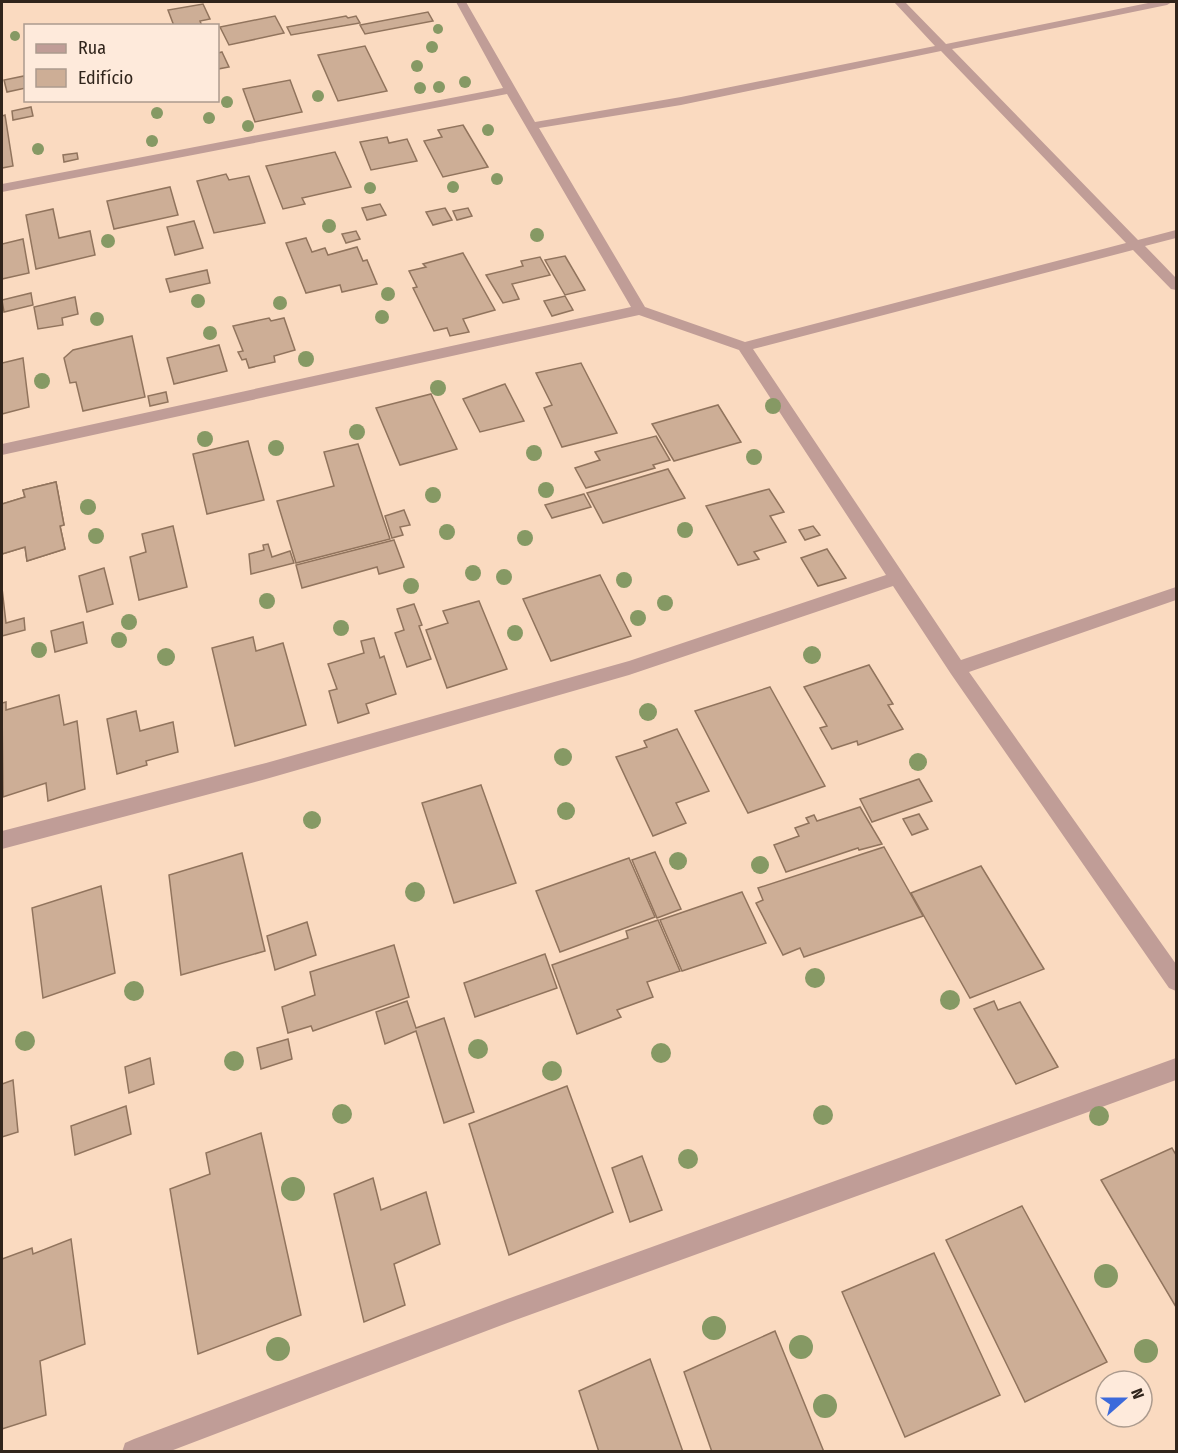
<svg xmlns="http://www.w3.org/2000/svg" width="1178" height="1453" font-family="'Fira Sans Condensed',sans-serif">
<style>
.building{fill:#cdae96;stroke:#91745d;stroke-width:1.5}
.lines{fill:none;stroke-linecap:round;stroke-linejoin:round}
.street{fill:#c09d97;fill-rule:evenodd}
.tree{fill:#869964}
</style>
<rect width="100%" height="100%" fill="#fadac0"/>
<!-- building -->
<g class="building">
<polygon points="203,4 210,19 200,21 202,26 174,26 168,10"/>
<polygon points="428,12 433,21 365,34 360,25"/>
<polygon points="275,16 284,33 229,45 220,27"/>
<polygon points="346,16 348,18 356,16 360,23 291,35 287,27"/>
<polygon points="365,46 387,91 338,101 318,55"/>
<polygon points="222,52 229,67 218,69 218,53"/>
<polygon points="24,76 26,88 7,92 4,80"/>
<polygon points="290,80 302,112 255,122 243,89"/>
<polygon points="31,107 33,116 13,120 12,111"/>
<polygon points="5,115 13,166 2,168 2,116"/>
<polygon points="463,125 488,167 443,177 424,141 442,137 438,130"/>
<polygon points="387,137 389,143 407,139 417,161 371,170 360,142"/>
<polygon points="335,152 351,187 302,198 305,204 283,209 266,166"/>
<polygon points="77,153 78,159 64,162 63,155"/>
<polygon points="226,174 229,180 249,176 265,223 214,233 197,181"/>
<polygon points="170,187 178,215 114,229 107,201"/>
<polygon points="380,204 386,215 367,220 362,208"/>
<polygon points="445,208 452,220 433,225 426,212"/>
<polygon points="468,208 472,216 457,220 453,211"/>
<polygon points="53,209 59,238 90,231 95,255 36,269 26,215"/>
<polygon points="194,221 203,248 175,255 167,227"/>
<polygon points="356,231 360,239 346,243 342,234"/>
<polygon points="306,238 312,252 325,248 328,255 357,247 363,261 367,260 377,284 342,292 340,285 306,293 286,243"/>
<polygon points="23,239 29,273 2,279 2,244"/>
<polygon points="463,253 495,310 463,319 469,332 450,336 447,328 434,331 413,288 417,287 409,271 426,267 423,264"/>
<polygon points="565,256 585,290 565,295 545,260"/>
<polygon points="540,257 550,275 512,284 519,299 503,303 486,275 523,266 521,261"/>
<polygon points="207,270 210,283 170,292 166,279"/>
<polygon points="31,293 33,305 4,312 2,300"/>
<polygon points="565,296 573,310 552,316 544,301"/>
<polygon points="75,297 78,314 62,318 63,325 38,329 34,307"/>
<polygon points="269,318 271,321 284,318 295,350 274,356 275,362 249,368 246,359 242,360 238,352 243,351 233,326"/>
<polygon points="132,336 145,397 83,411 76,382 70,383 64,358 73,350"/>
<polygon points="219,345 227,371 174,384 167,358"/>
<polygon points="23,358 29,407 2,414 2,363"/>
<polygon points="581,363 617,433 562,447 544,408 552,405 536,373"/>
<polygon points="505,384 524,421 480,432 463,399"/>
<polygon points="166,392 168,402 150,406 148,396"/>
<polygon points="431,394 457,449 400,465 376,408"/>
<polygon points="718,405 741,442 674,461 652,424"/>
<polygon points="656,436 670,460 653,465 655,468 586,488 575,468 600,460 595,452"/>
<polygon points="248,441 264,500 207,514 193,454"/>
<polygon points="358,444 390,539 296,563 277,501 334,486 324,452"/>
<polygon points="668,469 685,498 603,523 587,493"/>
<polygon points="56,482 64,525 60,526 65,549 27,561 25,547 2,554 2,504 25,497 23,490"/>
<polygon points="56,482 64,525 60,526 65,549 27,561 25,547 2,554 2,504 25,497 23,490"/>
<polygon points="769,489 784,512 770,516 786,542 754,552 759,559 738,565 706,506"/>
<polygon points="584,494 591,507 552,518 545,505"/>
<polygon points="404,510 410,525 400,527 403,535 392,538 385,516"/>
<polygon points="173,526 187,587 139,600 130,557 146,552 142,534"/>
<polygon points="813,526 820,535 805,540 799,530"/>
<polygon points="394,540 404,567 379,574 377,567 302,588 296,565"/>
<polygon points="268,544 272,557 290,551 294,563 251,574 249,554 264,550 263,545"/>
<polygon points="827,549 846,578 818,586 801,558"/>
<polygon points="104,568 113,604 87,612 79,576"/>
<polygon points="600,575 631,636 551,661 523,599"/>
<polygon points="2,588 6,623 24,618 25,630 2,636"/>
<polygon points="479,601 507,669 447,688 426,630 448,623 443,611"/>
<polygon points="414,604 422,625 419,626 431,659 407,667 395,633 404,630 397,609"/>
<polygon points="83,622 87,643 55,652 51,631"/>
<polygon points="253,637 256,651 283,643 306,725 235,746 212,648"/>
<polygon points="374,638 380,658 384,656 396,694 366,704 369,713 338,723 329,691 337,689 328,664 364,653 361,641"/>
<polygon points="869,665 893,704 888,705 903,729 858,745 857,741 832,749 820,728 827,726 804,687"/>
<polygon points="770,687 825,786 748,813 695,711"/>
<polygon points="59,695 64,725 77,721 85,789 48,801 46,783 3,797 2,703 6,702 6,710"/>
<polygon points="136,711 140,731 173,722 178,752 146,761 147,765 117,774 107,719"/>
<polygon points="677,729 709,791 676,803 686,823 653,836 616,757 647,747 644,741"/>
<polygon points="919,779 932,801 872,822 860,799"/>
<polygon points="481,785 516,883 454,903 422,803"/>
<polygon points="860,807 882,844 859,850 858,848 786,872 774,845 799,836 795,828 809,823 806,818 814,815 817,821"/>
<polygon points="919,814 928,829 912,835 903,819"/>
<polygon points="884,847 923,916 804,957 800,948 783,955 756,903 763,900 758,888"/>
<polygon points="655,852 681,909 657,918 632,860"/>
<polygon points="242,853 265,951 181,975 169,875"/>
<polygon points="629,858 655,917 560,952 536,891"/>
<polygon points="981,866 1044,969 970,998 911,893"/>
<polygon points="101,886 115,973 43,998 32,908"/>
<polygon points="742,892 766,943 682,971 660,920"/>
<polygon points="658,920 680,971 647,982 653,997 617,1010 621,1017 577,1034 552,965 628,938 626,931"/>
<polygon points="307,922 316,955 275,970 267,936"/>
<polygon points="394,945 409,997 313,1031 311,1026 288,1033 282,1007 315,995 310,972"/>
<polygon points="545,954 557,988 475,1017 464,983"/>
<polygon points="407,1001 416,1028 444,1018 474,1112 444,1123 416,1031 385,1044 376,1012"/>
<polygon points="994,1001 998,1010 1020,1002 1058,1067 1016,1084 974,1009"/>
<polygon points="288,1039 292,1059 261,1069 257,1048"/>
<polygon points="150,1058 154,1084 129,1093 125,1067"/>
<polygon points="13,1080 18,1132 2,1137 2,1084"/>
<polygon points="567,1086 613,1212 509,1255 469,1124"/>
<polygon points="126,1106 131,1134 75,1155 71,1126"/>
<polygon points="261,1133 301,1315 198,1354 170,1189 210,1174 206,1153"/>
<polygon points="1172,1148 1176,1155 1176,1307 1101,1180"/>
<polygon points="642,1156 662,1210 630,1222 612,1168"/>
<polygon points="373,1178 381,1210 426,1192 440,1244 394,1264 405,1305 364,1322 334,1194"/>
<polygon points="1022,1206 1107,1362 1025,1402 946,1240"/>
<polygon points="71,1239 85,1344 40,1361 46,1415 2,1429 2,1259 32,1248 33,1254"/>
<polygon points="934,1253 1000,1395 905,1437 842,1292"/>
<polygon points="775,1331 824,1452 712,1452 684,1372"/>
<polygon points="650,1359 683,1452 599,1452 579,1391"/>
</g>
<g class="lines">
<!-- street -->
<g class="street">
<path d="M456,2H466L535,122L681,97L935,46L894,2H905L946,44L1153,2H1172L1167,5L952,49L1138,240L1176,230V238L1145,246L1176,278V290L1171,289L1133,250L753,349L961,660L1176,587V600L969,672L1176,964V991L1169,988L951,674L893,586L629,675L266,779L2,849V831L266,763L629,661L886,575L739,350L639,315L2,455V444L631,307L507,94L2,192V184L503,88ZM941,51L1126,243L745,342L645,307L539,128L681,105Z"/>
<polygon points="1176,1058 1176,1080 502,1325 168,1452 122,1452 125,1443 134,1439 502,1301"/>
</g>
</g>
<!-- trees -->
<g class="tree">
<circle cx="438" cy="29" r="5"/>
<circle cx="15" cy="36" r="5"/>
<circle cx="432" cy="47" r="6"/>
<circle cx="417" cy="66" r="6"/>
<circle cx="465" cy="82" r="6"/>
<circle cx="439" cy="87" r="6"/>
<circle cx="420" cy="88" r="6"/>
<circle cx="318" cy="96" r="6"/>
<circle cx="227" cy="102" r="6"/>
<circle cx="157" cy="113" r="6"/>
<circle cx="209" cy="118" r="6"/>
<circle cx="248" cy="126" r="6"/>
<circle cx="488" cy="130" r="6"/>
<circle cx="152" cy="141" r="6"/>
<circle cx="38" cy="149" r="6"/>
<circle cx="497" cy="179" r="6"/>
<circle cx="453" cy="187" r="6"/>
<circle cx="370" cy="188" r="6"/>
<circle cx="329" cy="226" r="7"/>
<circle cx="537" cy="235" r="7"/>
<circle cx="108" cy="241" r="7"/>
<circle cx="388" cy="294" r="7"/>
<circle cx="198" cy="301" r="7"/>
<circle cx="280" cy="303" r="7"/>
<circle cx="382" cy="317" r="7"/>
<circle cx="97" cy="319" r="7"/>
<circle cx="210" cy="333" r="7"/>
<circle cx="306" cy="359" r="8"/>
<circle cx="42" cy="381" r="8"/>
<circle cx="438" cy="388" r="8"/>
<circle cx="773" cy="406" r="8"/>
<circle cx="357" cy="432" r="8"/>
<circle cx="205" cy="439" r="8"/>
<circle cx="276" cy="448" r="8"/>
<circle cx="534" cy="453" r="8"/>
<circle cx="754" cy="457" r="8"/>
<circle cx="546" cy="490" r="8"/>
<circle cx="433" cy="495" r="8"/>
<circle cx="88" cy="507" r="8"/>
<circle cx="685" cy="530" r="8"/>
<circle cx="447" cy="532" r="8"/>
<circle cx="96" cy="536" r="8"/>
<circle cx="525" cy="538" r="8"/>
<circle cx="473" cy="573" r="8"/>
<circle cx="504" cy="577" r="8"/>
<circle cx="624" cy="580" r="8"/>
<circle cx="411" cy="586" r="8"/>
<circle cx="267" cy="601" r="8"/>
<circle cx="665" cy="603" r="8"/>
<circle cx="638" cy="618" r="8"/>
<circle cx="129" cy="622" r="8"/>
<circle cx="341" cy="628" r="8"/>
<circle cx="515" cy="633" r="8"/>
<circle cx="119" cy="640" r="8"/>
<circle cx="39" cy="650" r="8"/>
<circle cx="812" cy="655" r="9"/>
<circle cx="166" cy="657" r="9"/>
<circle cx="648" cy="712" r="9"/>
<circle cx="563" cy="757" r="9"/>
<circle cx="918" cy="762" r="9"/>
<circle cx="566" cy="811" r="9"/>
<circle cx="312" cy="820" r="9"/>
<circle cx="678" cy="861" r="9"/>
<circle cx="760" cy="865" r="9"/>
<circle cx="415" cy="892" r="10"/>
<circle cx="815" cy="978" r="10"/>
<circle cx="134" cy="991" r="10"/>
<circle cx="950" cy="1000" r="10"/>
<circle cx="25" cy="1041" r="10"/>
<circle cx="478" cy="1049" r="10"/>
<circle cx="661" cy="1053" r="10"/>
<circle cx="234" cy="1061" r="10"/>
<circle cx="552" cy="1071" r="10"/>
<circle cx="342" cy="1114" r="10"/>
<circle cx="823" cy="1115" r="10"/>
<circle cx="1099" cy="1116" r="10"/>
<circle cx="688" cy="1159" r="10"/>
<circle cx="293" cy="1189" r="12"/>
<circle cx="1106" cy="1276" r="12"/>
<circle cx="714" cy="1328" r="12"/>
<circle cx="801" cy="1347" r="12"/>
<circle cx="278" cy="1349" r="12"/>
<circle cx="1146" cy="1351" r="12"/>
<circle cx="825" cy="1406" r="12"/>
</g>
<!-- border -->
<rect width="1178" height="1453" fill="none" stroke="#30241b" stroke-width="6"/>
<!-- legend -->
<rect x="24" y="24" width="195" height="78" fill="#feeadb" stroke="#ac9b8e" stroke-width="1.5"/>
<rect x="36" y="44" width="30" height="9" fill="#c09d97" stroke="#ac9b8e" stroke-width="1.5"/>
<text x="78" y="54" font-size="18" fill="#30241b">Rua</text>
<rect x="36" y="69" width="30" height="18" fill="#cdae96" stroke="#ac9b8e" stroke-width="1.5"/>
<text x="78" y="84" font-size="18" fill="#30241b">Edifício</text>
<!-- north arrow -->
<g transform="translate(1124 1399) rotate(69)"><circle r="28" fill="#feeadb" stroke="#ac9b8e" stroke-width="1.5"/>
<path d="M0-4.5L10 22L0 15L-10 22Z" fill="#3c6adb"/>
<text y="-9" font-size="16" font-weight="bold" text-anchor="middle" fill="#30241b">N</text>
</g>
</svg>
